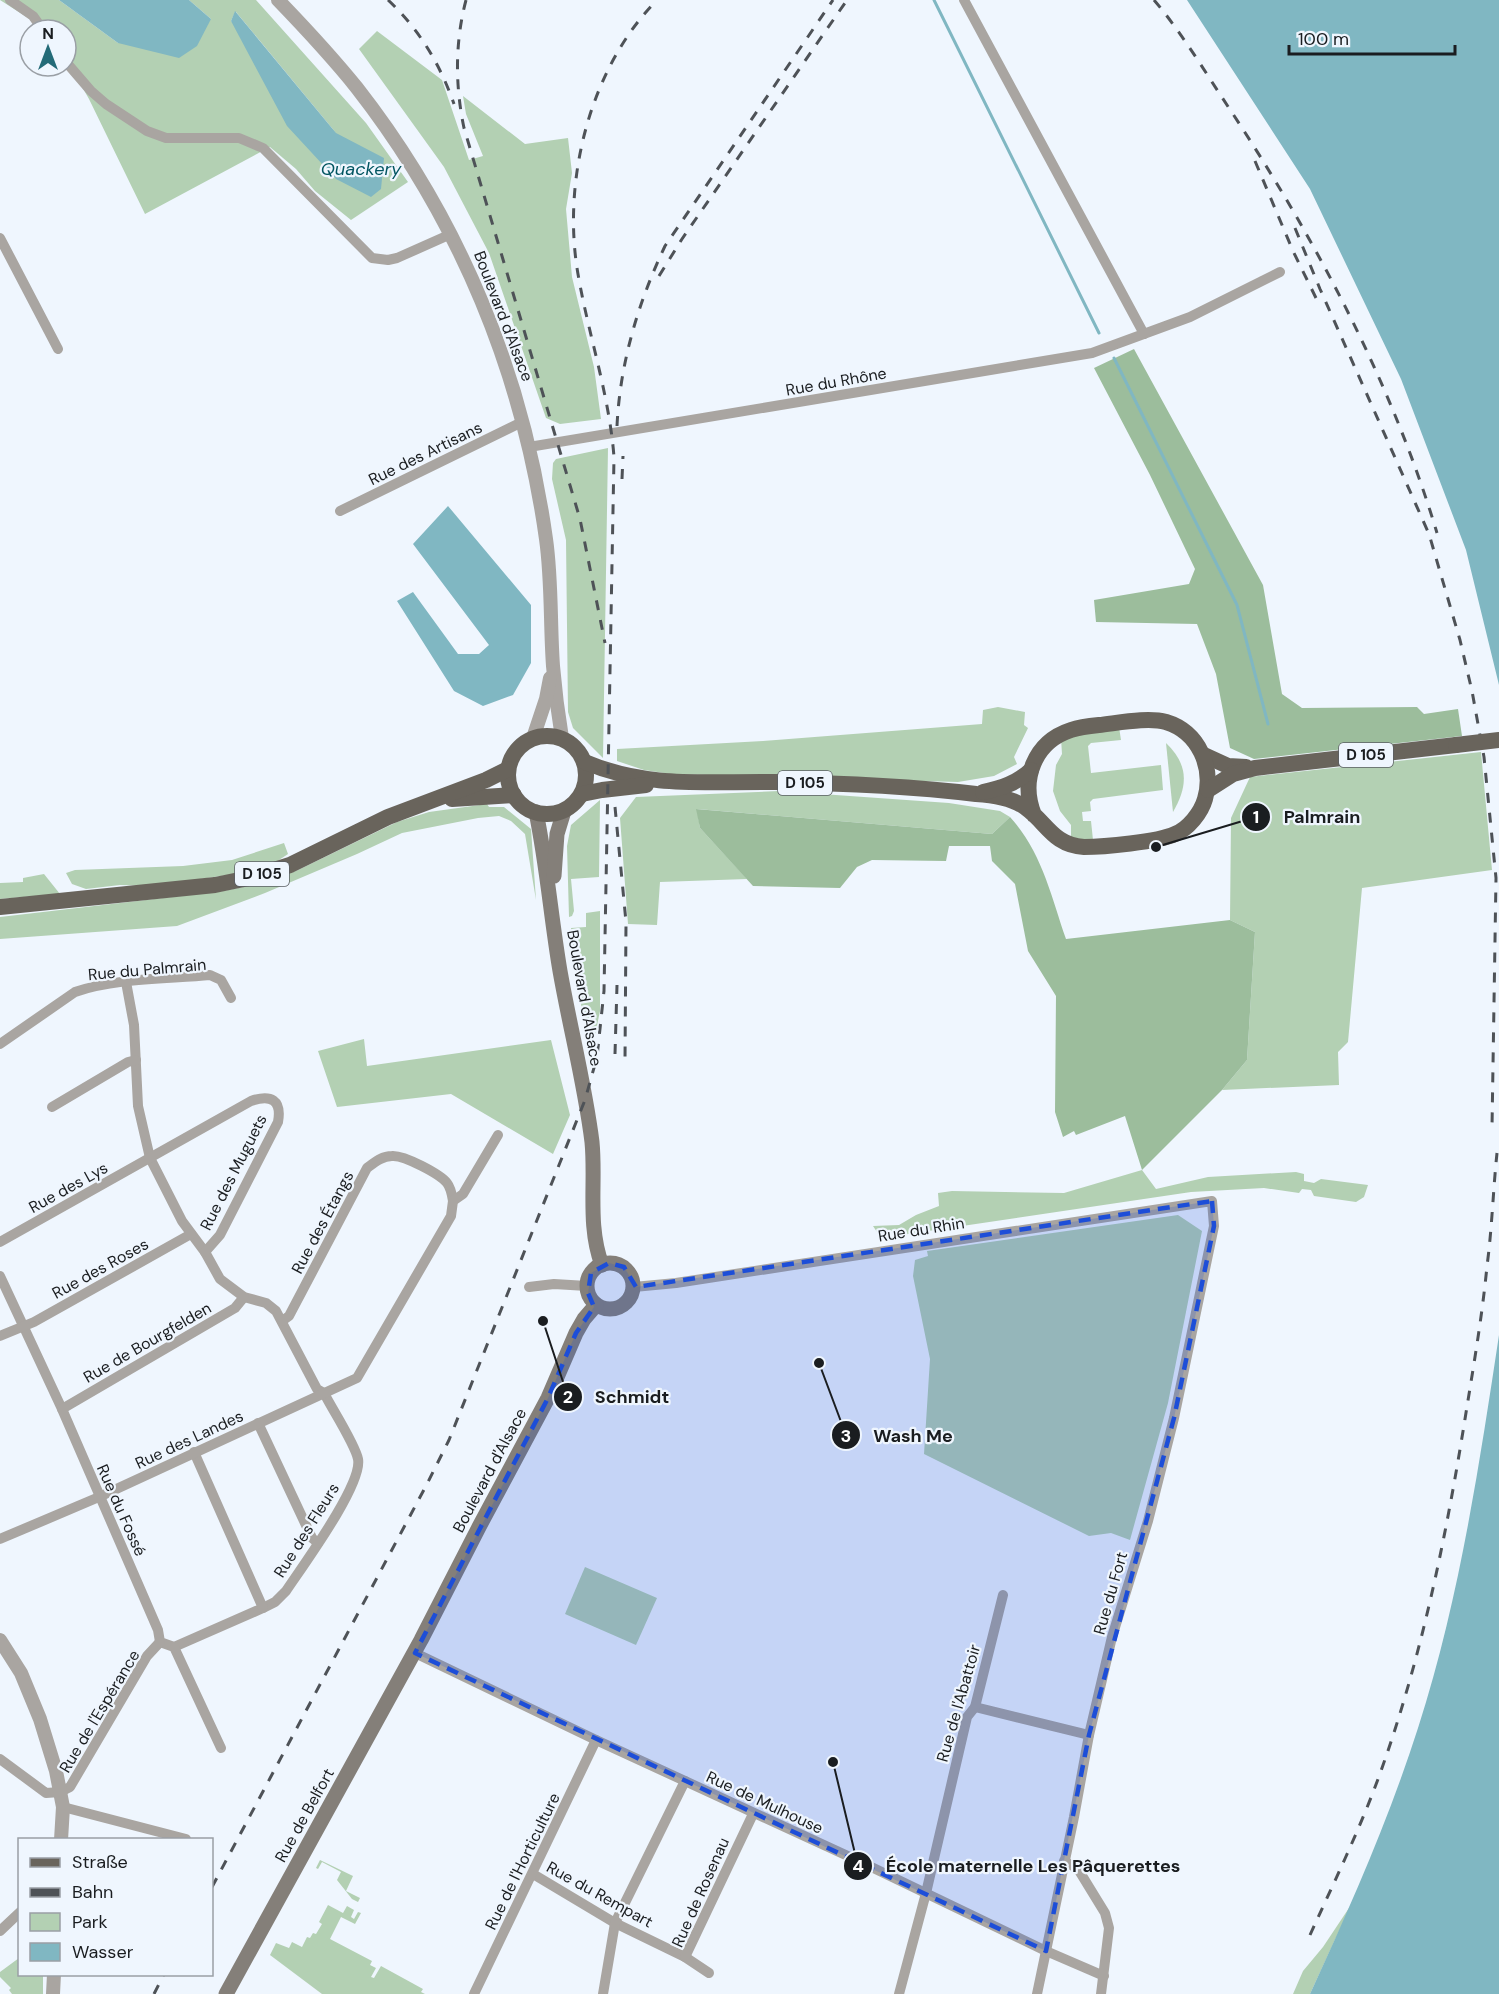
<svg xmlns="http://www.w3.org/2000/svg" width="1499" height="1994" font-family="'DM Sans',sans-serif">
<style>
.green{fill:#b3d0b3;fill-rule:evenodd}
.forest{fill:#9cbd9c}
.water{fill:#80b7c2}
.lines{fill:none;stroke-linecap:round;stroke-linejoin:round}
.stream{stroke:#80b7c2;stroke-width:3}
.minor{stroke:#a9a5a1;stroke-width:10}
.tertiary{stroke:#a9a5a1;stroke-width:14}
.secondary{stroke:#847f79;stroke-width:15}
.primary{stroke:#69645c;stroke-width:16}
.rail{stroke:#4e5257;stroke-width:3;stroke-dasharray:10 10;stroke-linecap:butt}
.primary-bridge{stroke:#69645c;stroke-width:16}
.marked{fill:#1d4ed8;fill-opacity:0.2;stroke:#1d4ed8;stroke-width:4.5;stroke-dasharray:12 8;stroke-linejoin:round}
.labels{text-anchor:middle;stroke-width:4.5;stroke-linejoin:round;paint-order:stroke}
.shield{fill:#eff6fe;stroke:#5a5e63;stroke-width:1.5}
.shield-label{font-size:15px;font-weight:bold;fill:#1a1d20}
.street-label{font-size:16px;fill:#1a1d20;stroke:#eff6fe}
.water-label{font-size:18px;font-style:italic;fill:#025561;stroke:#eff6fe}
.leader{fill:none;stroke:#1a1d20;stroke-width:2}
.callout-dot{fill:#1a1d20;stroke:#eff6fe;stroke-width:2}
.mark-label{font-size:18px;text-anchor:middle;font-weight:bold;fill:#fff}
.callout-label{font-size:18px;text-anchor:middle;font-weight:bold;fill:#1a1d20;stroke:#eff6fe;stroke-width:4.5;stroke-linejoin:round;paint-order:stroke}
</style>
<rect width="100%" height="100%" fill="#eff6fe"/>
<!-- green -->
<g class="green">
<path d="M0,0H59L118,43L211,19L189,0H256L366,123L408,182L351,220L315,191L296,169L270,147L145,214L89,99L66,59V30H47ZM235,12H236L336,133L231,21Z"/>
<polygon points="377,31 442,80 469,160 483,156 466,114 463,96 525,144 568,138 572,173 566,209 572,277 594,367 601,419 560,424 546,418 489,253 444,167 359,49"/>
<polygon points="608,448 603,758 573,728 568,712 566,540 552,479 553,463 556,459"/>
<polygon points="998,707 1025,712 1024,725 1028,728 1014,757 1017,764 994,776 958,782 671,774 644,770 617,761 617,749 763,741 982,724 983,710"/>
<polygon points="1119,727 1121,740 1091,743 1088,746 1091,773 1161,765 1163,790 1093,799 1090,802 1091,811 1082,812 1083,821 1091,821 1093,840 1071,838 1071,825 1060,811 1053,791 1056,765 1062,754 1061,738"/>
<path d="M1166,743C1189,765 1188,786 1173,812Z"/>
<polygon points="1481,752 1492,870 1362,888 1348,1042 1338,1052 1339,1085 1222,1090 1247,1060 1255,932 1230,920 1231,818 1250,777"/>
<polygon points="779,791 949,803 1000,811 1010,817 992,834 697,809 700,828 747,879 660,882 657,925 628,924 620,818 636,797"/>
<polygon points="600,800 599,877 571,879 574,911 572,916 569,917 567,846 571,825"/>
<polygon points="487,804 489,807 504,807 531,829 536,900 525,834 511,821 499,816 478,818 402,833 357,854 265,893 177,926 0,939 0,917 223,891 264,883 296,871 397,822 429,812"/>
<polygon points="284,843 288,854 273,864 242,873 151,886 120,885 86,889 72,884 66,873 75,870 183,866 232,860"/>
<polygon points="44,874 60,894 0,899 0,883 23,882 23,878"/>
<polygon points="600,911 600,1011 595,1035 588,1040 575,973 571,928 586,927 586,913"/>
<polygon points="364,1039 367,1066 551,1040 570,1115 553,1154 451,1094 337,1107 318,1051"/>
<polygon points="1142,1170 1156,1189 1208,1177 1296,1172 1304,1174 1304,1181 1314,1183 1321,1179 1368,1185 1364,1197 1356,1202 1314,1196 1311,1190 1302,1189 1299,1193 1264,1188 1191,1192 881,1238 873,1226 899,1225 916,1215 939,1206 938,1193 952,1191 1064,1193"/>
<polygon points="1178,1215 1202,1231 1168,1403 1130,1540 1111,1533 1089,1536 924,1454 930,1359 913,1276 915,1260 928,1256 927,1251"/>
<polygon points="585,1567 657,1598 636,1645 565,1614"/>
<polygon points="320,1860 353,1876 346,1891 360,1898 358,1902 352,1899 337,1880 341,1872 322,1862 318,1869 316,1868"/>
<polygon points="328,1905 343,1913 347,1906 354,1910 351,1917 354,1919 358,1912 361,1913 355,1924 341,1917 330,1939 372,1961 370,1965 376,1968 371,1977 374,1978 381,1966 423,1989 421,1992 425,1994 322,1994 270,1955 276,1943 289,1948 292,1942 302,1947 307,1937 310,1938 313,1933 316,1934 322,1924 319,1922"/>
<polygon points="1351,1905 1310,1994 1293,1994 1303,1971 1323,1947"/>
<polygon points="19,1958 20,1974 43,1975 43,1994 12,1994 9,1990 11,1988 0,1977 0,1972"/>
</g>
<!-- forest -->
<g class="forest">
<polygon points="1134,349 1263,585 1282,694 1302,708 1417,707 1424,714 1458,709 1462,736 1254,759 1230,748 1216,674 1197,624 1096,622 1094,600 1189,584 1195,569 1150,475 1094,368"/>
<path d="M696,809L992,834L1010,817C1042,852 1051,896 1066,939L1230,920L1255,932L1247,1060L1222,1090L1142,1170L1125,1116L1076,1135L1074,1131L1063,1137L1055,1112L1056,996L1028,951L1015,884L992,861L990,846H949L946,861L872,860L857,867L840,888L753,886L700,828Z"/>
</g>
<!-- water -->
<g class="water">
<polygon points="59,0 189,0 211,19 197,46 179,58 118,43"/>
<polygon points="1187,0 1499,0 1499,685 1466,550 1401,379 1310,189"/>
<polygon points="235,11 336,133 384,158 381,189 371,197 336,179 287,126 231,21"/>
<polygon points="448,506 531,605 531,663 513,695 483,706 454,691 397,601 413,592 458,654 479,654 489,645 413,544"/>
<path d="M1499,1335V1994H1310C1350,1907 1389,1819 1418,1728C1459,1601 1479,1467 1499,1335Z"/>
</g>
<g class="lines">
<!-- stream -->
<g class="stream">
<polyline points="934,0 1099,333"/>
<polyline points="1114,358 1237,605 1268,724"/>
</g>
<!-- minor -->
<g class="minor">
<polyline points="10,0 33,16 43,30"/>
<polyline points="964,0 1144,334"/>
<polyline points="66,62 91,91 106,104 147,131 166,138 239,138 263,148 372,258 388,260 397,258 451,234"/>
<polyline points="0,238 58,349"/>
<polyline points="529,447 1092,353 1190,317 1280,272"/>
<polyline points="340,511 522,422"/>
<path d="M126,982L134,1025L138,1106L150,1158L182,1221L205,1252L220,1279L244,1297L266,1303L276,1311L317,1389L324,1393C332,1409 355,1444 358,1459C363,1484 302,1567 286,1591L275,1602L263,1608L174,1647"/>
<path d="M0,1044L75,992C115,978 168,979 210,975L221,980L231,998"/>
<polyline points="52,1107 128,1062 136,1060"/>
<path d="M0,1242L251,1101C271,1094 282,1100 278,1122L220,1235L205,1252"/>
<polyline points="0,1276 62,1409 158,1630 160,1642 174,1647 221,1748"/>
<polyline points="529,1287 554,1284 587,1286"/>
<polyline points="634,1287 676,1283 1212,1201 1214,1226 1174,1418 1148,1521 1112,1637 1089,1735 1074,1817 1037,1994"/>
<path d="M282,1321L289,1316L367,1168C375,1162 382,1156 392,1156C404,1155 440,1174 447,1183C451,1188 452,1195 453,1201"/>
<polyline points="0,1336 34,1322 191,1234"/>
<polyline points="62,1409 235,1308 244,1297"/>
<polyline points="258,1423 312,1538 318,1543"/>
<polyline points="194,1452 263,1608"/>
<polyline points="0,1539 99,1497 357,1378 451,1216 453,1201 463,1194 498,1135"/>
<polyline points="415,1653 596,1740 863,1863 1046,1951 1104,1976"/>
<polyline points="975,1707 1089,1735"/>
<polyline points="0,1759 46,1793 60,1792 70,1787 147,1656 160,1642"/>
<polyline points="63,1807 186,1839"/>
<polyline points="1064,1861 1078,1869 1105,1913 1109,1928 1101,1994"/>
<polyline points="533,1874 615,1923 685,1957 709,1973"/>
<polyline points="0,1931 20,1912"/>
<polyline points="685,1957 753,1814"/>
<polyline points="474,1994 596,1740"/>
<polyline points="603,1994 615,1923 685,1781"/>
<polyline points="899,1994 926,1893 967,1717 975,1707 1003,1595"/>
</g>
<!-- tertiary -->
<g class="tertiary">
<path d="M278,0C306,29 332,57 357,88C460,220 523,374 546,539C552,581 550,624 553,666C555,690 558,714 562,738"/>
<polyline points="533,738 546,699 550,678"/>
<polyline points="0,1640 21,1673 40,1719 56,1771 63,1807 61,1840"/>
<polyline points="53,1994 54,1974"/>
</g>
<!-- secondary -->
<g class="secondary">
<path d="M536,812C547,865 551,918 560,971C570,1028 585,1085 592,1142C596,1183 587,1225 602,1265"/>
<polyline points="554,876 557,834 564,811"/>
<circle cx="610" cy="1286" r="23"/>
<polyline points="226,1994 421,1640 479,1527 548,1398 576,1333 584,1319 596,1305"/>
</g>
<!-- primary -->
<g class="primary">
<circle cx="547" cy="775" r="39"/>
<polyline points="1204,755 1228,766 1246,767"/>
<path d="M585,762C648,789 708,781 774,782C841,783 909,786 976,794C992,795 1013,798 1026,808C1047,823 1053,845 1084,847C1103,847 1158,842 1175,834C1188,829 1201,813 1205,799C1214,768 1199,732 1166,722C1148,717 1118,723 1099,725C1089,726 1080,727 1071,730C1034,742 1020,780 1034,815"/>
<polyline points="1208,790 1233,774 1255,768 1456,745"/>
<path d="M983,792C1002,788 1017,783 1031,770"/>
<polyline points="582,794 602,790 646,785"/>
<polyline points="452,799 514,795"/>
<polyline points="0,907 215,885 249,878 290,865 388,817 486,780 508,769"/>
</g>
<!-- rail -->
<g class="rail">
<path d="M388,0C419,29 440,64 454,104"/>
<path d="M466,0C455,42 455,85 464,128L580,519L605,643"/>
<path d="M1154,0C1182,33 1205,72 1229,108C1315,238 1392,383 1437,533"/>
<polyline points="1255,161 1293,251 1316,298"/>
<polyline points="1295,228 1320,289 1429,534 1460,640 1472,691 1484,757 1496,878 1492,1128"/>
<polyline points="659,276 682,239 847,0"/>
<path d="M617,426C620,363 638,303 665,246L833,0"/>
<polyline points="622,479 623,456"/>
<polyline points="615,807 626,922 625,1061"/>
<polyline points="615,1054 617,985"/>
<path d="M212,1887L427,1484L449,1440L585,1100L597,1057L604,991L614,457C609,392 587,331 577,268C563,176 591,67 657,0"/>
<path d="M1310,1935C1335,1880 1362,1825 1382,1768C1422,1655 1446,1537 1465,1419C1473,1369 1482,1318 1487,1266C1492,1229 1493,1191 1497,1153"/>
<polyline points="154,1994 164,1974"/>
</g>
<!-- primary-bridge -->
<polyline class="primary-bridge" points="1456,745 1499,740"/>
</g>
<!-- marked area -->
<path class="marked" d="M1212,1201L1214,1226L1174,1418L1089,1735L1046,1951L415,1653L548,1398L576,1333L594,1307L588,1293L591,1273L609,1263L624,1267L636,1287Z"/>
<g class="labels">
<!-- shield labels -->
<g class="shield">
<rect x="1339" y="743" width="54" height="24" rx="4.5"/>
<rect x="778" y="771" width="54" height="24" rx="4.5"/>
<rect x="235" y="862" width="54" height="24" rx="4.5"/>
</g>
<g class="shield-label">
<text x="1366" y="760">D 105</text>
<text x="805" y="788">D 105</text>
<text x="262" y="879">D 105</text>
</g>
<!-- street labels -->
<g class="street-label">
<text transform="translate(504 316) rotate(69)" y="6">Boulevard d'Alsace</text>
<text transform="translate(836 381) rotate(-10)" y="6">Rue du Rhône</text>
<text transform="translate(425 453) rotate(-26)" y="6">Rue des Artisans</text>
<text transform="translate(147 969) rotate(-5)" y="6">Rue du Palmrain</text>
<text transform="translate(585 998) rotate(80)" y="6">Boulevard d'Alsace</text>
<text transform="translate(233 1172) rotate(-63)" y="6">Rue des Muguets</text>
<text transform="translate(68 1187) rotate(-29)" y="6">Rue des Lys</text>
<text transform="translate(322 1222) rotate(-62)" y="6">Rue des Étangs</text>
<text transform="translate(921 1229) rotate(-9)" y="6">Rue du Rhin</text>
<text transform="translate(100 1268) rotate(-29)" y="6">Rue des Roses</text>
<text transform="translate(147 1342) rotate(-30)" y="6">Rue de Bourgfelden</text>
<text transform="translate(189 1439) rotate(-25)" y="6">Rue des Landes</text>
<text transform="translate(489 1470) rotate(-62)" y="6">Boulevard d'Alsace</text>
<text transform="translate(122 1510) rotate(66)" y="6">Rue du Fossé</text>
<text transform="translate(306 1530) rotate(-58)" y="6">Rue des Fleurs</text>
<text transform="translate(1110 1593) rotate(-74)" y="6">Rue du Fort</text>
<text transform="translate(958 1703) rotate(-74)" y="6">Rue de l'Abattoir</text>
<text transform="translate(99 1711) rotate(-59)" y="6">Rue de l'Espérance</text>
<text transform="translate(765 1802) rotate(25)" y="6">Rue de Mulhouse</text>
<text transform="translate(304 1815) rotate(-61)" y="6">Rue de Belfort</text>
<text transform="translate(522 1861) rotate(-64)" y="6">Rue de l'Horticulture</text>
<text transform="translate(700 1892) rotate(-66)" y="6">Rue de Rosenau</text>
<text transform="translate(600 1894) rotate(29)" y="6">Rue du Rempart</text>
</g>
<!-- water labels -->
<g class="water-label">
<text x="361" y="175">Quackery</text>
</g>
</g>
<!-- callouts -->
<path class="leader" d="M1156 847L1256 817M543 1321L568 1397M819 1363L846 1435M833 1762L858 1866"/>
<g class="callout-dot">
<circle cx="1156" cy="847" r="6"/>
<circle cx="543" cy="1321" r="6"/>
<circle cx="819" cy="1363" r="6"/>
<circle cx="833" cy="1762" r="6"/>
<circle cx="1256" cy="817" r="15"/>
<circle cx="568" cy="1397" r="15"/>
<circle cx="846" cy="1435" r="15"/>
<circle cx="858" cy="1866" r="15"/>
</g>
<g class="mark-label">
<text x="1256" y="823">1</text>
<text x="568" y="1403">2</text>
<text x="846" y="1442">3</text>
<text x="858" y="1872">4</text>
</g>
<g class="callout-label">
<text x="1322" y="823">Palmrain</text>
<text x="632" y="1403">Schmidt</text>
<text x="913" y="1442">Wash Me</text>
<text x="1033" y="1872">École maternelle Les Pâquerettes</text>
</g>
<!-- legend -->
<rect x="18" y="1838" width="195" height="138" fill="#eff6fe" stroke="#9a9fa5" stroke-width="1.5"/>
<rect x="30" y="1858" width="30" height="9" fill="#69645c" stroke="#9a9fa5" stroke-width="1.5"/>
<text x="72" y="1868" font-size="18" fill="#1a1d20">Straße</text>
<rect x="30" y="1888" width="30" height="9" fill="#4e5257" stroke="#9a9fa5" stroke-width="1.5"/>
<text x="72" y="1898" font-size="18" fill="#1a1d20">Bahn</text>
<rect x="30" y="1913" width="30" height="18" fill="#b3d0b3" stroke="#9a9fa5" stroke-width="1.5"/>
<text x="72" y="1928" font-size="18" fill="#1a1d20">Park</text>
<rect x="30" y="1943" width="30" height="18" fill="#80b7c2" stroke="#9a9fa5" stroke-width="1.5"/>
<text x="72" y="1958" font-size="18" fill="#1a1d20">Wasser</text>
<!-- north arrow -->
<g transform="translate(48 48)"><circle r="28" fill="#eff6fe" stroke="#9a9fa5" stroke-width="1.5"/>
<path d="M0-4.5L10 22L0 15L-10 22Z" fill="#246b78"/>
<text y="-9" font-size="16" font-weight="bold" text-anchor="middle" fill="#1a1d20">N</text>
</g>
<!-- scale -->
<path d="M1289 45v9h166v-9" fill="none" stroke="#1a1d20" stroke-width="3"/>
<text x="1298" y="45" font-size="18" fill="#1a1d20" stroke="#eff6fe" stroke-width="4.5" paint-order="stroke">100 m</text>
</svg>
